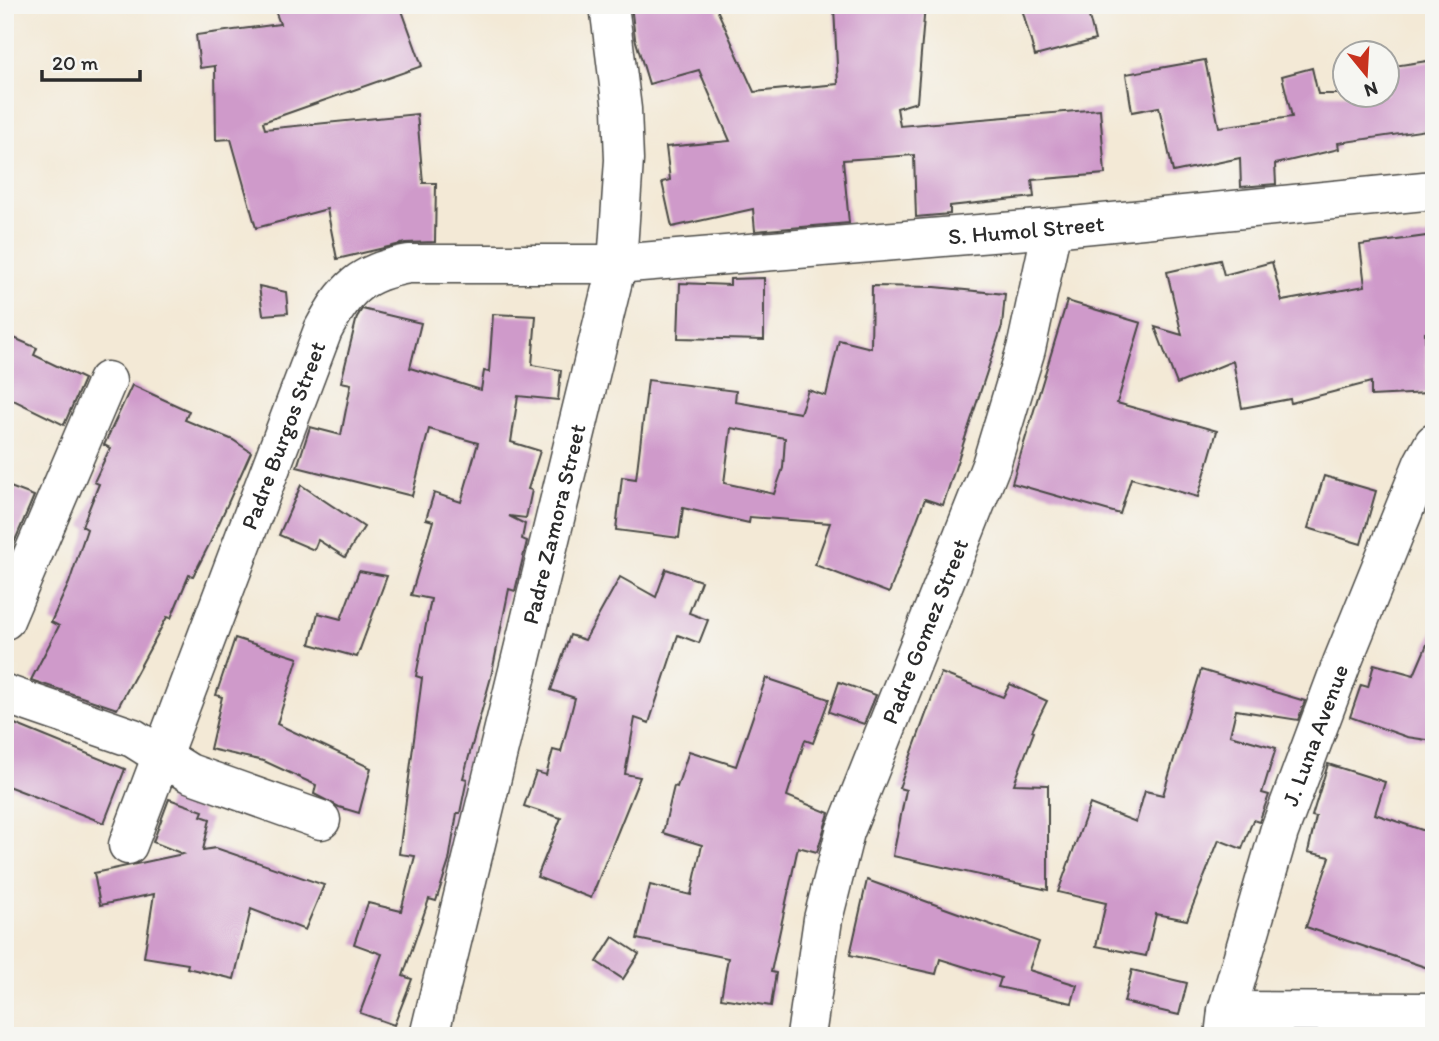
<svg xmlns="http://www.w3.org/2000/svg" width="1439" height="1041" font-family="Itim,sans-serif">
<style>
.building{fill:#cf9aca;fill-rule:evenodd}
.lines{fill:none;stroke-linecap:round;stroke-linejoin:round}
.street-casing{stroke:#494845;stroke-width:41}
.street{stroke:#fff;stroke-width:38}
.labels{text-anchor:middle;stroke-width:5;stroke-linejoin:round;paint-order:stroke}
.street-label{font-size:23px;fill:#2b2b2b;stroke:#f6f6f2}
</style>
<rect width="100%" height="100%" fill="#f6f6f2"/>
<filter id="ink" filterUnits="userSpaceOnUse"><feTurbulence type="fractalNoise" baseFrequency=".0143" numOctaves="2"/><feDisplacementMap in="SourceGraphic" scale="14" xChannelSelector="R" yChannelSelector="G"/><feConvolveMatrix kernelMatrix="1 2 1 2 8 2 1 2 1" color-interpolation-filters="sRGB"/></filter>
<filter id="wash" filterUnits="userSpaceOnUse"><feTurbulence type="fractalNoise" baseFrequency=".00686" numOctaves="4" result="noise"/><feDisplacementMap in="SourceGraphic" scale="28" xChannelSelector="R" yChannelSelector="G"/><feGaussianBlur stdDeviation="1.57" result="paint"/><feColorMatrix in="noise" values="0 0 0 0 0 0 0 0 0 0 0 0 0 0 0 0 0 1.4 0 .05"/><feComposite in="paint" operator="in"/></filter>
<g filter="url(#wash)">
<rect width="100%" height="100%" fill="#f3e9d6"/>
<g id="blocks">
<!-- building -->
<g class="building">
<polygon points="273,5 400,5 422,66 263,122 265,129 417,114 423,183 436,183 435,242 405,243 337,259 327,209 256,228 231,139 216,140 215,66 200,68 196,35 280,24"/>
<polygon points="631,5 715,5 754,92 838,84 834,8 925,5 917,102 897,108 900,126 1100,109 1105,174 1032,180 1034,197 950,206 950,214 916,217 914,155 843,160 849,223 755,231 753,209 672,227 662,182 670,180 666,147 730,141 699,70 649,84 635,38"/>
<polygon points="1021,5 1086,5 1095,40 1035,56"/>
<polygon points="1205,60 1219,127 1292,117 1282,76 1312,68 1318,94 1387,94 1387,67 1434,60 1434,129 1338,143 1339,149 1275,164 1276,184 1241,187 1240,158 1173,172 1159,107 1132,112 1126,74"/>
<polygon points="1434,235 1434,332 1425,333 1428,393 1371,396 1371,382 1291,403 1290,399 1242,408 1233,361 1177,384 1155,327 1182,335 1167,272 1220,260 1224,275 1272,262 1282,301 1365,286 1360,245"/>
<polygon points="764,278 764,340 678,338 680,283 730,285 730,279"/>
<polygon points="259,286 286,292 288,313 263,315"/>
<path d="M872,286L935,287L1005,294L1002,326L943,505L925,499L889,593L815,565L830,523L750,517L749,523L683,508L679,538L616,530L622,477L636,479L648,380L736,391L735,402L800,413L808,390L826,396L839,340L871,348ZM731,428L785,438L783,468L774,494L724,483Z"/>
<polygon points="1067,301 1141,323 1117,403 1217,431 1198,497 1131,478 1120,514 1012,483"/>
<polygon points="362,309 421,323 410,368 481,390 484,371 489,372 493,314 536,316 532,365 561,370 558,400 518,396 511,442 540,451 528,489 532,490 526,518 509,516 525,524 522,539 527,541 515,591 509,589 491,677 463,778 467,779 460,813 457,813 449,861 436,901 429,899 403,976 412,979 394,1025 360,1013 382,954 354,944 368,903 401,911 415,856 399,854 422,678 416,676 431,599 411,595 433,521 426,519 434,493 461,502 478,443 429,429 412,496 297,467 310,427 341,435 351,384 341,382 357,317"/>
<polygon points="5,334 37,348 34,355 84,379 64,425 5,396"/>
<polygon points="132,385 189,411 185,420 233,440 251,452 210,543 193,576 189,575 171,618 167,617 117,709 31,680 59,626 51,622 69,583 87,529 82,526 99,484 94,482 110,448 104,445"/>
<polygon points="1324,476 1376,491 1361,544 1308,528"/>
<polygon points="5,485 34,496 5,564"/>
<polygon points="301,485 364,527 345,557 318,540 314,550 279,535"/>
<polygon points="666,569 701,581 689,613 708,620 699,643 678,635 649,723 635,718 625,774 640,777 591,898 537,877 561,818 524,806 536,772 546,775 553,750 561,752 575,698 551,690 570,635 585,640 620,577 656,597"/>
<polygon points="359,571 387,576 357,657 310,644 318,613 341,619"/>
<polygon points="1434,628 1434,741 1407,737 1350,717 1361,685 1368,687 1374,664 1414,675"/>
<polygon points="235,638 298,658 277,724 371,768 359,813 339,807 314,794 316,785 264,761 210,749 222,697 216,695"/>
<polygon points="1201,670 1305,701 1298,720 1236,710 1230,735 1276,748 1262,793 1269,795 1259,822 1253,820 1242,849 1219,840 1187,920 1156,914 1146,956 1096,946 1106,903 1058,892 1090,804 1136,822 1145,791 1163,795"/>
<polygon points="941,673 1003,697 1010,684 1047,701 1032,731 1034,732 1014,784 1048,785 1048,890 893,856 906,790 899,788"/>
<polygon points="766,678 829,699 813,743 805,740 787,796 829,813 817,852 798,847 771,972 776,973 771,1006 721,998 728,958 637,939 650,885 691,895 702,845 663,833 674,786 677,787 689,751 736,766"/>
<polygon points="839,682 876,695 864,724 829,712"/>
<polygon points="5,720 125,769 104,823 5,785"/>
<polygon points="1328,764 1385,782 1375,814 1434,834 1434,970 1306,927 1330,857 1308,852 1316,817 1312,816"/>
<polygon points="169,799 203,811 201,816 210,819 203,850 216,848 324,885 305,930 251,909 234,979 187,968 188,964 144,957 154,894 100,905 94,873 183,854 153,842"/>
<polygon points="867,880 1039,942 1029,970 1077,985 1072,1003 998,987 1001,978 940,959 936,974 850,955"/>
<polygon points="613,937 639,954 623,979 597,962"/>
<polygon points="1132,970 1187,983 1179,1015 1124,1002"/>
</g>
</g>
</g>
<g filter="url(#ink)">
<use href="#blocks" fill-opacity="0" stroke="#494845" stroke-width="2"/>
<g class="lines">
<!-- street casing -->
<g class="street-casing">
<g id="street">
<polyline points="5,620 107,381"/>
<polyline points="5,694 133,738 189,773 321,820"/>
<path id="s1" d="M128,845L323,330C345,289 361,272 409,264H617L1052,228L1434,190"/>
<polyline points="1227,1011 1434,1012"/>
<path id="s2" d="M429,1036L617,264L624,160L622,109L609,5"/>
<path id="s3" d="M806,1036L823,919L845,832L991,465L1026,349L1052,228"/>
<path id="s4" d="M1224,1036L1227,1011L1279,832L1342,663L1423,463L1434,443"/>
</g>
</g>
<!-- street -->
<use href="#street" class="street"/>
</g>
</g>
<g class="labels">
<!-- street labels -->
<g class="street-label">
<text dy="8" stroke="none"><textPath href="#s1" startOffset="1283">S. Humol Street</textPath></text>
<text dy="8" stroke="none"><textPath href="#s1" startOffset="438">Padre Burgos Street</textPath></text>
<text dy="8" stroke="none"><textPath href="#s2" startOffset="527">Padre Zamora Street</textPath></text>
<text dy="8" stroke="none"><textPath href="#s3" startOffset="424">Padre Gomez Street</textPath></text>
<text dy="8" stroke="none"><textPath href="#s4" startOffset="315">J. Luna Avenue</textPath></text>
</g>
</g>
<!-- margin -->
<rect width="1439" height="1041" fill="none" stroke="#f6f6f2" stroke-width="28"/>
<!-- north arrow -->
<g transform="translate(1366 74) rotate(162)"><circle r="33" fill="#f6f6f2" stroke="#a5a5a2" stroke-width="2"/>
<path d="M0-5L12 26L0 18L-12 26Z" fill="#c8321e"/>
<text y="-10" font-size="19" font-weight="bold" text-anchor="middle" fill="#2b2b2b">N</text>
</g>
<!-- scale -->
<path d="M42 70v10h98v-10" fill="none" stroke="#2b2b2b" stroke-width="3.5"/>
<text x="52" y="70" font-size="21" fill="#2b2b2b" stroke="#f6f6f2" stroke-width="5" paint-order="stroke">20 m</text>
</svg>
